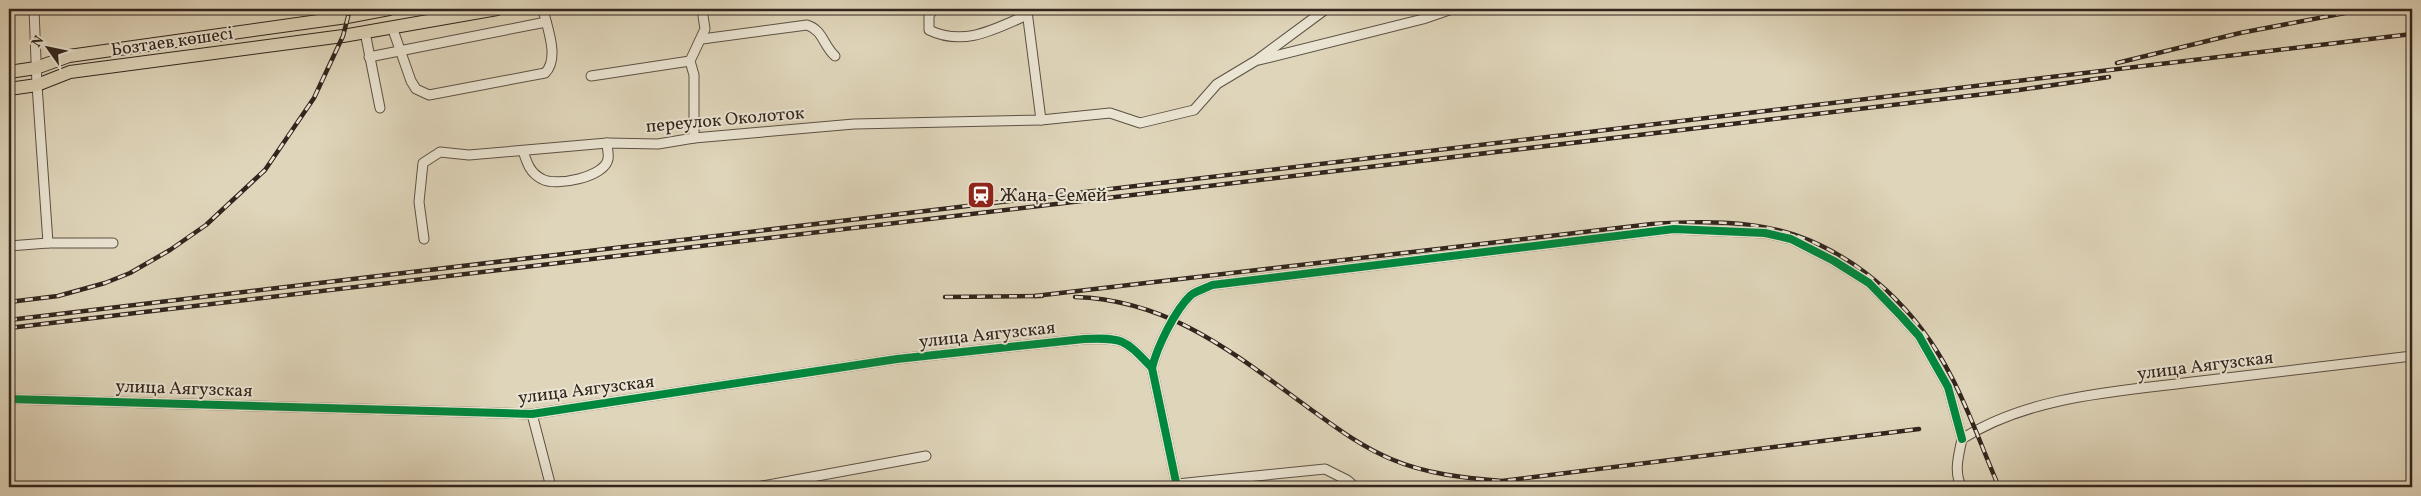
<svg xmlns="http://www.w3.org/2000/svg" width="2421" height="496" font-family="Vollkorn,serif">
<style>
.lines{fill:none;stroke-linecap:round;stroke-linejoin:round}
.minor-casing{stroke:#5d5144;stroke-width:11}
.highway-casing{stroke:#32251d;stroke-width:14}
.minor{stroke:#eae4d2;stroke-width:9}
.highway{stroke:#dfd5ba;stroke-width:12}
.rail-casing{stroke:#32251d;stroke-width:4.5}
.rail{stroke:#eae4d2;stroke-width:2.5;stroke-dasharray:8;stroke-linecap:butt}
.cycleway-casing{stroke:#eae4d2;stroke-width:11}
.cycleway{stroke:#00873e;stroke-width:8}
.labels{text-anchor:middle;stroke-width:4;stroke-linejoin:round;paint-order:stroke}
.street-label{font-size:18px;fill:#32251d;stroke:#eae4d2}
.poi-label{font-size:18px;fill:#32251d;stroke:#eae4d2;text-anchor:start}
</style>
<rect width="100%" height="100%" fill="#dfd5ba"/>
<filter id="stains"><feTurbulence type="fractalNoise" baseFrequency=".004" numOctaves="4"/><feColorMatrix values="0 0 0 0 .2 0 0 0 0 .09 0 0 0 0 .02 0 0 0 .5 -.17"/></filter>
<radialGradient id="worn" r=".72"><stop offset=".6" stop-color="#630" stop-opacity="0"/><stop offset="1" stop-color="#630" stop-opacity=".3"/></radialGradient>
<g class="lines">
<!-- minor casing -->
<g class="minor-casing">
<g id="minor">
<polyline points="34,9 37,85 48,243 113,243"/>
<path d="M934,9L929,15V30C964,47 995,29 1027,15"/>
<polyline points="1027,11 1041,120"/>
<path d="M392,27L411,81L416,89L429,95L545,73C560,58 547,28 543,9"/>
<polyline points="365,32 380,108"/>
<path d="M702,39L807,25C823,30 823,45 835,56"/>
<polyline points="369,57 546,22"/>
<polyline points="1259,60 1423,19 1452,9"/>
<polyline points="591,76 690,61"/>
<polyline points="694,138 694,75 690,61 705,29 702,9"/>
<path d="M523,151C527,163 530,173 542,179C556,187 605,177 608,159C609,154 607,148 607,143"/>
<polyline points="424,239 419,202 423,163 440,152 469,155 607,143 658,144 694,138 854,124 1041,120 1110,113 1140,123 1194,110 1217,84 1257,60 1326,9"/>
<polyline points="9,246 48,243"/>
<path d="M9,399L532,414L897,359L1084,339C1124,337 1125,340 1152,368"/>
<polyline points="532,414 551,487"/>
<polyline points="1177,484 1325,469 1347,480 1355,487"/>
<polyline points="757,487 926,456"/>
<path d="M1177,487L1152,368C1157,347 1175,310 1191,295C1196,291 1206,288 1212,285L1674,229L1765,233L1791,239L1834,261L1869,283L1900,315L1919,336L1948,387L1962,439"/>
<path d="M1962,487C1953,473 1959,454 1962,439C2030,395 2122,391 2201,381C2271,373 2342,364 2412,356"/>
</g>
</g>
<!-- highway casing -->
<g class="highway-casing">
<g id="highway">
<polyline points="9,72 36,68 69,56 347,17 389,9"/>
<polyline points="9,89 37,85 70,72 343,36 497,9"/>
</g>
</g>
<!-- minor -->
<use href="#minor" class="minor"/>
<!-- highway -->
<use href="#highway" class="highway"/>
<!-- rail casing -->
<g class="rail-casing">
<g id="rail">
<polyline points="2117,63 2240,33 2366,9"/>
<path d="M1035,296L1652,224C1698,221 1751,220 1795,235C1864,259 1918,312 1951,376C1970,412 1983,451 1999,487"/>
<polyline points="945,297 1042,296"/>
<path d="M1075,297C1173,300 1238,357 1313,411C1338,429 1362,447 1391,459C1426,474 1464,478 1502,481L1919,429"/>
<polyline points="9,302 58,296 105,283 130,273 170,250 206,225 265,170 314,98 343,36 350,9"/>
<polyline points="9,320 2412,34"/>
<polyline points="9,328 2019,90 2109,77"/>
</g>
</g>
<!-- rail -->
<use href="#rail" class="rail"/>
<!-- cycleway casing -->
<g class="cycleway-casing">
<g id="cycleway">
<path d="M9,399L532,414L897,359L1084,339C1124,337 1125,340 1152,368"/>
<path d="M1177,487L1152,368C1157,347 1175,310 1191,295C1196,291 1206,288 1212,285L1674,229L1765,233L1791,239L1834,261L1869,283L1900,315L1919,336L1948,387L1962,439"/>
</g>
</g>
<!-- cycleway -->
<use href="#cycleway" class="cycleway"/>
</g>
<!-- icons -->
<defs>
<g id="station-square" transform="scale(1.4375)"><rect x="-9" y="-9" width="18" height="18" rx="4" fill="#8f2418" stroke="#eae4d2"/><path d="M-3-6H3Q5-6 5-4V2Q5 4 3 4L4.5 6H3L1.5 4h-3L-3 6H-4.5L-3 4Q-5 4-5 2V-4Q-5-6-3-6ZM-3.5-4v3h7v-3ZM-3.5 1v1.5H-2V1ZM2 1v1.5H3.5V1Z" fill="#fff"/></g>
</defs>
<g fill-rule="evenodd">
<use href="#station-square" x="981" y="195"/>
</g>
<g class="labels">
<!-- street labels -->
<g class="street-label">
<text transform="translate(172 41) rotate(-8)" y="6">Бозтаев көшесі</text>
<text transform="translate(725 119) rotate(-5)" y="6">переулок Околоток</text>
<text transform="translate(987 334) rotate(-6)" y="6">улица Аягузская</text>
<text transform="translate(2205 365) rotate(-7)" y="6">улица Аягузская</text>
<text transform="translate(184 388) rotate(2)" y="6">улица Аягузская</text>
<text transform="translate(586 389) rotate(-7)" y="6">улица Аягузская</text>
</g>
<!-- poi labels -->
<g class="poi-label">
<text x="1000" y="201">Жаңа-Семей</text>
</g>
</g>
<!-- margin -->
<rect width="2421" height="496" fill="none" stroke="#dfd5ba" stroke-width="30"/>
<rect x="10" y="10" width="2401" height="476" fill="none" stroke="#32251d" stroke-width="2.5"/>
<rect x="15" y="15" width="2391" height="466" fill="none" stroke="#32251d"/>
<!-- north arrow -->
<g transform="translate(48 48) rotate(303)" stroke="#eae4d2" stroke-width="4" paint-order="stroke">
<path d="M0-4L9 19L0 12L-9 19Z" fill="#32251d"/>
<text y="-8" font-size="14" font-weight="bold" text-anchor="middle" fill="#32251d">N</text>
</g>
<rect width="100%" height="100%" filter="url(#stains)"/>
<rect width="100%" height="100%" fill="url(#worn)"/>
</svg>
